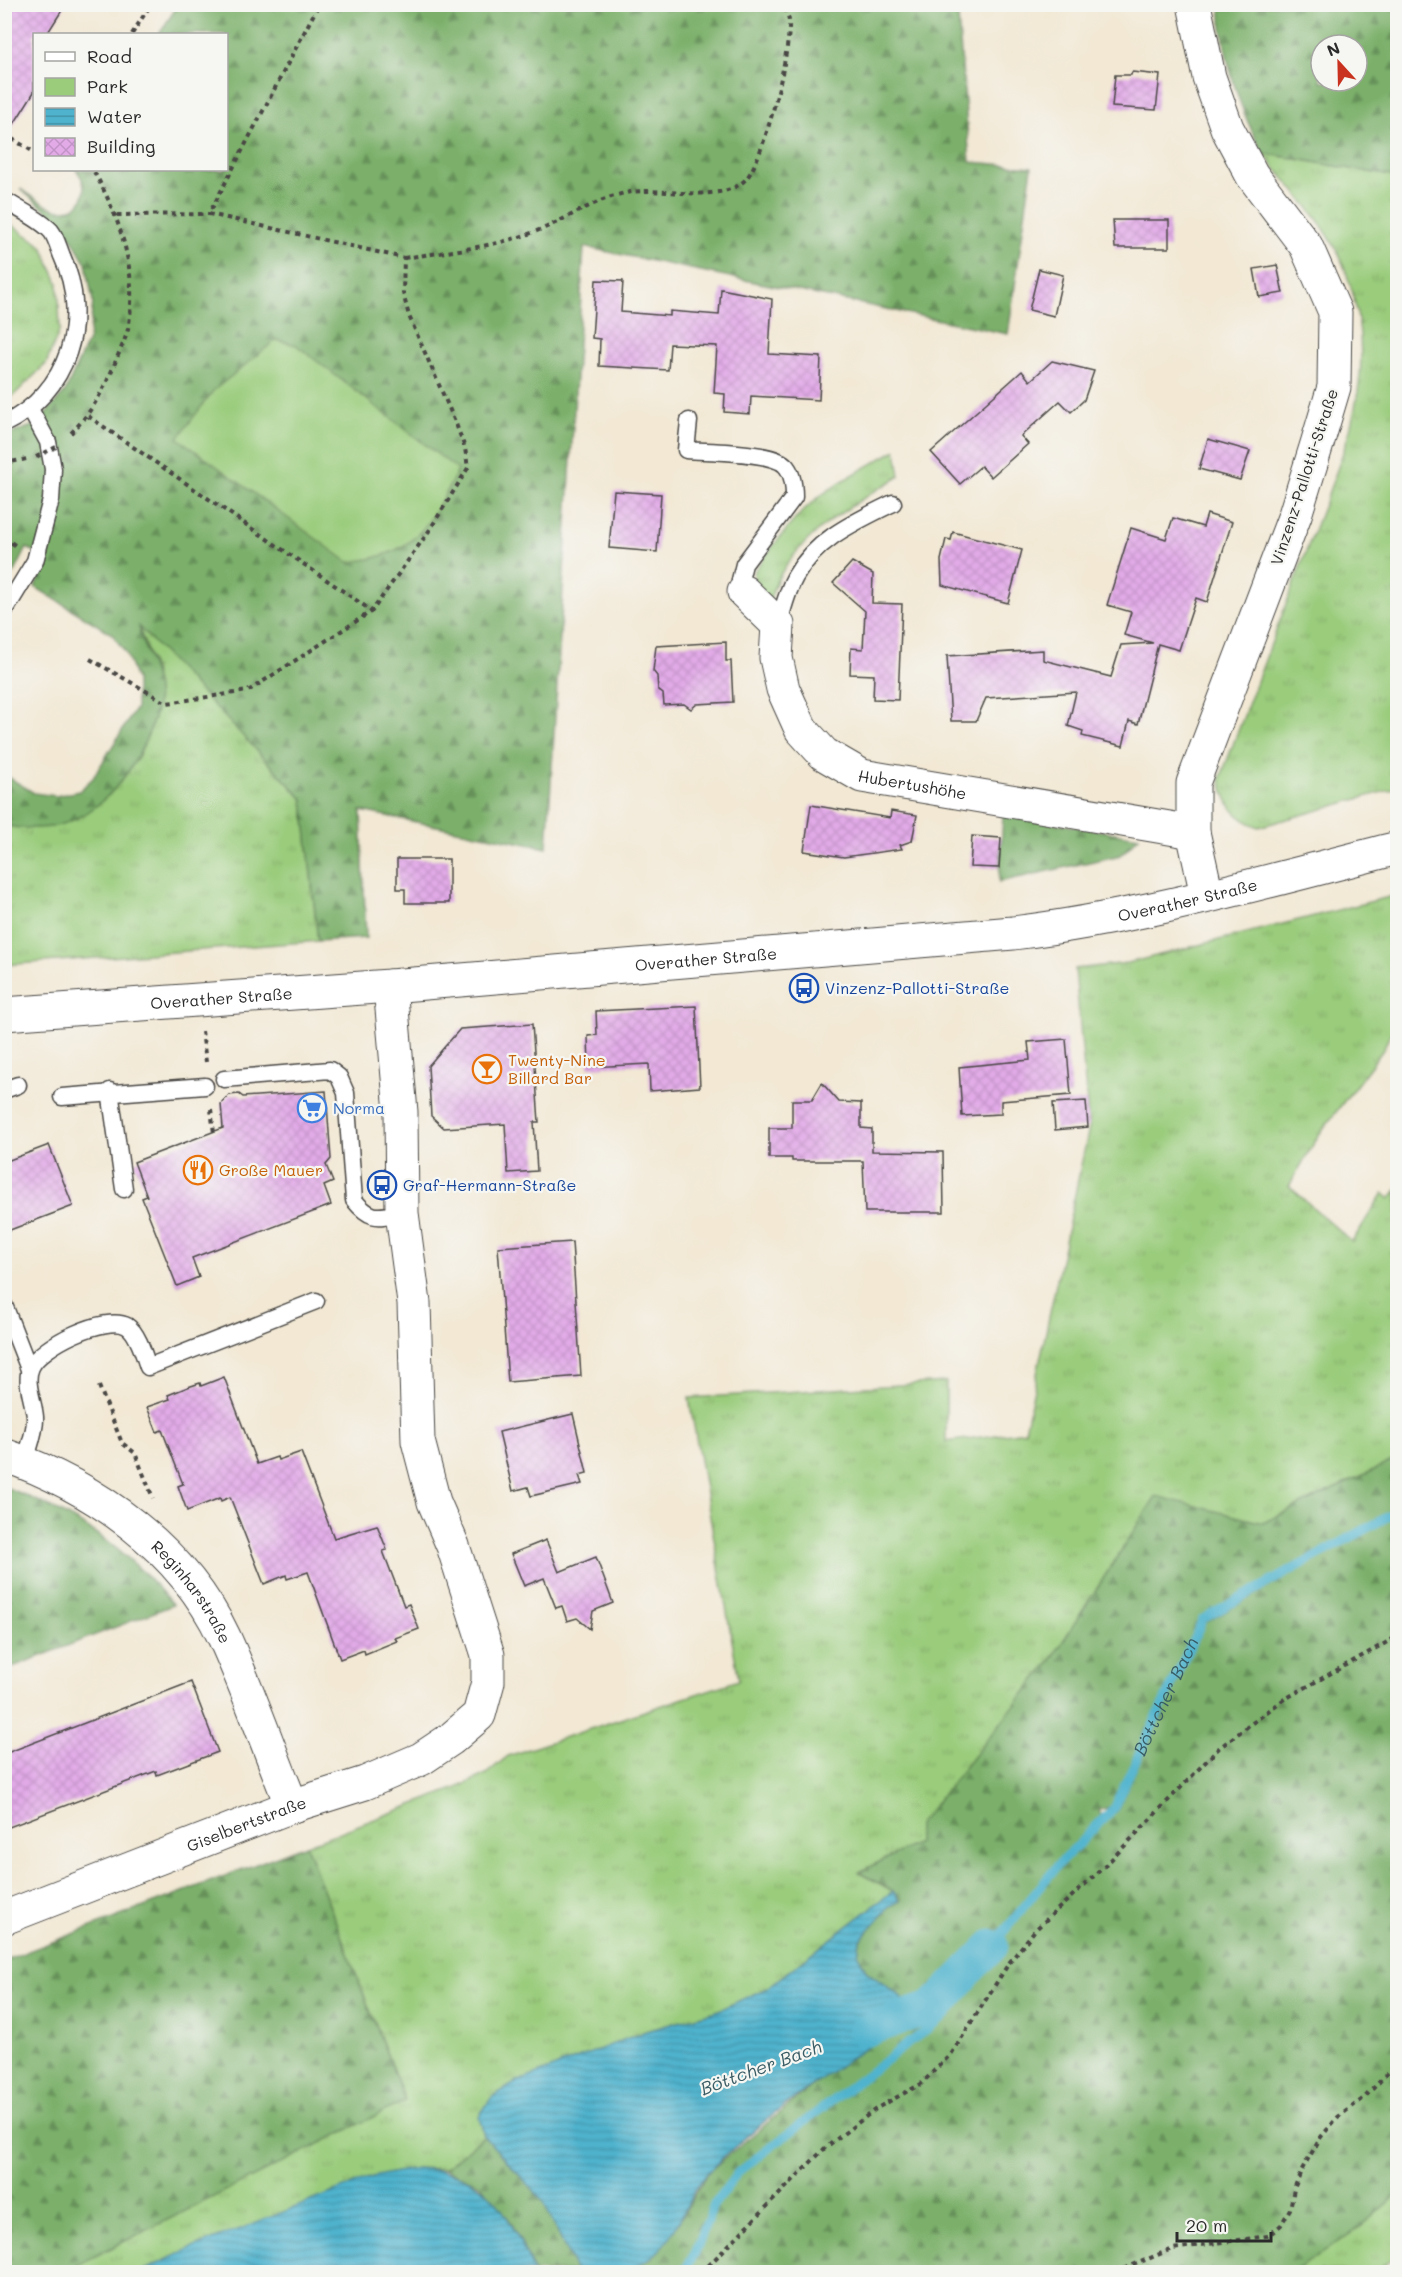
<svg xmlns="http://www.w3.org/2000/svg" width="1402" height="2277" font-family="Mali,sans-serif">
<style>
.grass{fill:url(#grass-tufts);stroke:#627c53;stroke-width:1.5}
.forest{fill:url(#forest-firs);stroke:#536e4b;stroke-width:1.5;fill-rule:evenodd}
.green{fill:#9acc7b;stroke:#627c53;stroke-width:1.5}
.water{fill:url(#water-rules);stroke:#3d6f7c;stroke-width:1.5}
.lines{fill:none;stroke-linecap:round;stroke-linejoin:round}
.stream{stroke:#4fb3ce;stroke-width:9}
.canal{stroke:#4fb3ce;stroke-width:33}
.building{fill:url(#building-cross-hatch)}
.lane-casing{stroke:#494744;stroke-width:19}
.street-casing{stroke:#494744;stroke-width:35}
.secondary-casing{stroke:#494744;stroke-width:35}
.path{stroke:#494744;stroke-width:4;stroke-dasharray:4.5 4.5;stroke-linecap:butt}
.lane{stroke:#fff;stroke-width:16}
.street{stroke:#fff;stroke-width:33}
.secondary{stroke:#fff;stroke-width:33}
.path-bridge{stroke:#494744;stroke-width:4;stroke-dasharray:4.5 4.5;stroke-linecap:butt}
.labels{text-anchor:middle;stroke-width:4.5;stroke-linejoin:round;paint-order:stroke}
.street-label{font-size:16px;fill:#2b2b2b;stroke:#f6f6f2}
.transit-label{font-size:16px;fill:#164399;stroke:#f6f6f2;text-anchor:start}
.food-label{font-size:16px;fill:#c56008;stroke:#f6f6f2;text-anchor:start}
.shop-label{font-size:16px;fill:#366cbe;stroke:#f6f6f2;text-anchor:start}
.water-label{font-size:18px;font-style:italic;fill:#385b64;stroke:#f6f6f2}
</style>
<defs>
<pattern id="grass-tufts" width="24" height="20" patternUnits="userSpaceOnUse" patternTransform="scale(1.5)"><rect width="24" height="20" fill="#9acc7b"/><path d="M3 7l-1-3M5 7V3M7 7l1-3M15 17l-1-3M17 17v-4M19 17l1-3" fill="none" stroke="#85af6a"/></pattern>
<pattern id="forest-firs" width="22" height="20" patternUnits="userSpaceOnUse" patternTransform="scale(1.5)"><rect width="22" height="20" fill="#7bb06b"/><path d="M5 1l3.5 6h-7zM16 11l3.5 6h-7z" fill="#658f58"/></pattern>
<pattern id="water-rules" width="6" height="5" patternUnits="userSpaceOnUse" patternTransform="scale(1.5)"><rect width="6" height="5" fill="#4fb3ce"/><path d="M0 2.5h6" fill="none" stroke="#4292a7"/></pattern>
<pattern id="building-cross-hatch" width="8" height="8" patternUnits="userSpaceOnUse" patternTransform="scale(1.5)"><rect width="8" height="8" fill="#e2abe8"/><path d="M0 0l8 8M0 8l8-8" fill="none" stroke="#c293c7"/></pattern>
</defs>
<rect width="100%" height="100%" fill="#f6f6f2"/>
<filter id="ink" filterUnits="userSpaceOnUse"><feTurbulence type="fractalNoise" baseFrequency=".0167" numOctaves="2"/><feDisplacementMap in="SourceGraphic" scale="12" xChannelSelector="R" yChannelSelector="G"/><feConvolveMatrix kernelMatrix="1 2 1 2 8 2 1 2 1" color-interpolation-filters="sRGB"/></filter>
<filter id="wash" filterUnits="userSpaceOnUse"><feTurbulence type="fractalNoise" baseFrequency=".008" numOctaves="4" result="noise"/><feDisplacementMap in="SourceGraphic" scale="24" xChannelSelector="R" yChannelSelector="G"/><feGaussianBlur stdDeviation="1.35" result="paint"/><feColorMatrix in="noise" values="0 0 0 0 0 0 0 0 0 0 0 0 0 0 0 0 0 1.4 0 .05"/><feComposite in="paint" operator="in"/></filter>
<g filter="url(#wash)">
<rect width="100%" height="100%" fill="#f2e8d4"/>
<!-- grass -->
<g class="grass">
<path d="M1263,153L1397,177V788L1259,827C1232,817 1228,806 1220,779C1250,700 1280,620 1310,541C1330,488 1355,432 1360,375C1363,340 1358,305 1346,272C1330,225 1293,192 1263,153Z"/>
<polygon points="5,220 42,246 58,283 60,329 46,364 11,398 5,401"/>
<path d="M896,450L900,476C856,503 807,529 780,575C774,584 772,595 768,605C761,593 751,584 755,570C771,549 787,526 806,508C832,484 865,468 896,450Z"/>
<polygon points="138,625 303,799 318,941 5,965 4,824 11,827 109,795 139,756 155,673"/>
<polygon points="1397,895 1397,1021 1382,1051 1318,1136 1289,1186 1352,1242 1383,1193 1390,1199 1397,1190 1397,1459 1263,1523 1156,1497 1051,1660 918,1843 859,1872 893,1891 767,1988 717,2011 646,2031 480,2116 484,2136 444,2169 416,2168 277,2216 187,2250 141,2272 63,2272 405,2101 306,1845 457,1788 486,1774 508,1756 739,1680 689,1398 946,1382 946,1442 1025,1431 1089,1128 1075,969 1128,963"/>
<polygon points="1397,2194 1397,2256 1375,2272 1293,2272 1363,2225"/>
</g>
<!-- forest -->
<g class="forest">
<path d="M178,5H957L970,162L1032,167L1008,334L584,247L547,848L361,811L366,938L318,941L303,799L139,627C144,654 163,681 156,711C142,765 97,828 36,828C25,828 14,829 5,824V775L34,793L56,796L79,791L93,778L136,708V680L126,653L112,634L35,587L47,558L27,548L14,574L5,568L4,436L35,425L65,392L89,338L93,302L86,263L63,224L20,189C32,195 48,210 62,210C86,211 90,184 76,170H226V34H159Z"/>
<path d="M1220,5H1397V177L1263,153C1239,110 1222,54 1220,5ZM1321,45H1357V81H1321Z"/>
<polygon points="1003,815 1139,837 1121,855 999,882"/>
<polygon points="1397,1459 1397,1508 1198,1621 1111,1807 1099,1810 1101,1815 1116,1812 1205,1623 1397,1514 1397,2194 1363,2225 1293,2272 621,2272 651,2258 667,2242 707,2173 824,2076 902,2023 905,2017 903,1998 867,1972 858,1955 860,1940 890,1906 900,1901 893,1891 859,1872 918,1843 918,1825 1051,1660 1156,1496 1263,1523"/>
<path d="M5,1487C75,1515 125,1546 173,1605L5,1670Z"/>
<polygon points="306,1845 405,2101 63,2272 5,2272 5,1960"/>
<polygon points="484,2136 543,2201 576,2272 534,2272 511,2222 480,2184 444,2169"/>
</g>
<!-- green -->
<path class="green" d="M276,340L296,345L458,470C428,525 417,556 348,562L178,438L213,391Z"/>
<!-- water -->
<g class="water">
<path d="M893,1891L900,1901L890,1906L860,1940L858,1955L867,1972L903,1998L905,2017L902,2023C836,2068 766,2114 709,2171C685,2195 680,2238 650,2258C627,2275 603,2273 576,2272L543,2201L484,2136L479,2116L492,2097L515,2083L646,2031L717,2011L767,1988Z"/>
<path d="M416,2168C492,2172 506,2210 534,2272H141L187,2250L372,2177Z"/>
</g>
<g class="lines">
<!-- stream -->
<path class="stream" id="s1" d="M684,2272L695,2253L713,2206L739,2171L946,2015L976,1980L992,1946L1057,1866L1113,1809L1203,1619L1398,1511"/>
<!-- canal -->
<polyline class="canal" points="864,2031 932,2007 992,1946"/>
</g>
<g id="blocks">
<!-- building -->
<g class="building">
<polygon points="4,4 66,4 47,34 34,34 34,92 4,140"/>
<polygon points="1132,72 1160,75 1156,110 1112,107 1115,75 1131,75"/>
<polygon points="1113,220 1169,220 1169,248 1115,248"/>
<polygon points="1277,265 1283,293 1259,297 1254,269"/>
<polygon points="1039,269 1063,275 1054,316 1029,310"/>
<polygon points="596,280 623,281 621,312 670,316 670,311 719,315 721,289 772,299 769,354 821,357 819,400 751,396 750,414 724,412 725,394 714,393 717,346 670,344 668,370 599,366 600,339 592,338"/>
<polygon points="1052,361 1094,371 1084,400 1071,412 1060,401 1021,436 1028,444 991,477 981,466 960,484 931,452 1022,371 1030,381"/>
<polygon points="1208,439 1250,451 1240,480 1199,469"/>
<polygon points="614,491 661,494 657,552 609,548"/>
<polygon points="1207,514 1232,522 1207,602 1196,598 1179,650 1158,644 1138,724 1129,721 1123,746 1082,736 1083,731 1068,726 1076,692 986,698 976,721 951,721 947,656 1043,650 1043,660 1111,677 1121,645 1153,643 1124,635 1131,612 1107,605 1131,528 1166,539 1173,518 1203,527"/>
<polygon points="953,532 1022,550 1008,603 942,585 941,560 946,539 951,540"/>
<polygon points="852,562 873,574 872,603 902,604 898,700 873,699 874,675 850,674 851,648 863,649 865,611 833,583"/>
<polygon points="726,642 726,661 731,661 733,702 697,704 691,709 684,704 664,705 663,694 658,690 657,676 653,671 656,646"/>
<polygon points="811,805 890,818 891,811 917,815 912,841 900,845 902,849 844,857 804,851"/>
<polygon points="972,836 1001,838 999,868 970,867"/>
<polygon points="397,859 449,859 449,903 405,903 405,889 397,889"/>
<polygon points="696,1006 700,1087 650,1091 649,1064 589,1067 588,1036 597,1035 596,1011"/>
<polygon points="532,1024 539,1122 534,1122 537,1171 508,1173 505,1124 444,1128 431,1116 428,1066 460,1029"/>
<polygon points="1066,1039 1071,1095 1001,1101 1001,1114 962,1116 959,1067 1030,1060 1028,1042"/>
<polygon points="822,1083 839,1102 861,1103 861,1128 872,1129 872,1151 943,1152 944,1212 865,1212 863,1161 792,1161 792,1158 769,1158 769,1128 792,1128 792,1100 812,1100"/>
<polygon points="326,1091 331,1159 326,1165 333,1182 324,1186 331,1205 192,1258 199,1277 177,1286 142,1198 147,1196 134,1162 223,1128 221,1104 229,1095 239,1094 243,1097"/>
<polygon points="1086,1101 1088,1127 1055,1130 1053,1103"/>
<polygon points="49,1145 73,1206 10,1230 4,1216 4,1162"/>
<polygon points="572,1242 581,1376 508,1382 498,1247"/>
<polygon points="224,1377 257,1464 277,1457 278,1460 301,1452 334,1538 377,1525 387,1550 383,1551 404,1606 409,1604 419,1629 395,1638 397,1641 365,1654 364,1650 340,1659 308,1572 287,1579 286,1575 264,1584 230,1497 221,1501 220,1498 187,1511 178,1486 183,1484 162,1430 157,1432 147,1407 170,1399 168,1395 188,1387 200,1383 201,1386"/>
<polygon points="573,1414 587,1473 579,1475 582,1484 531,1496 528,1487 513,1491 499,1432"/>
<polygon points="546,1540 559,1572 596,1557 613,1603 593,1611 590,1629 577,1618 567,1621 562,1606 556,1608 544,1578 524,1586 511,1554"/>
<polygon points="191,1682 218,1752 157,1775 156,1771 4,1829 4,1754"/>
</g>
</g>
</g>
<g filter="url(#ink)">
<use href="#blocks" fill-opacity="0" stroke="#494744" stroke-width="1.5"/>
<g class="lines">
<!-- lane casing -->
<g class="lane-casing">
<g id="lane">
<path d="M4,200C18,209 40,219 51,231C56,237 59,249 62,256C91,319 69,393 4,424"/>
<path d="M689,421L686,450C707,452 770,451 785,465C793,473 794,487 794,497L744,564L740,580L744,592"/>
<polyline points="7,607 35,561 51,500 53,469 48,442 30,409"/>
<path d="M778,625C783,610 787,591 795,577C817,538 855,522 893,503"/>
<path d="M224,1079L330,1070L339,1077L346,1093L354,1200C371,1221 378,1217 402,1213"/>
<polyline points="4,1090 18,1085"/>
<polyline points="110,1091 124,1189"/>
<polyline points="62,1097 205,1086"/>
<polyline points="4,1305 29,1369"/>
<path d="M25,1462C28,1449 36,1431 35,1417C34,1402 24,1382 31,1367C40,1346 106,1314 127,1326C138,1333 144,1355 148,1367L316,1301"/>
</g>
</g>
<!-- street casing -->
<g class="street-casing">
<g id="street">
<polyline points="1194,4 1209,77 1227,128 1252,175 1306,246 1335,312 1334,387 1317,444 1295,515 1193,783 1193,832 1207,895"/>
<path id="s2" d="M744,592L778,625L776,658L783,689L801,729L824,754L862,776L1193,832"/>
<path id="s3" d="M4,1455C95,1487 182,1548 224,1637C249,1691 269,1750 292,1806"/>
<path id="s4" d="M4,1918L292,1806L365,1783L421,1759L451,1739L479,1715L488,1682V1655L453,1546L434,1502L418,1441L414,1303L402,1213L401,1112L390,986"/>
</g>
</g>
<!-- secondary casing -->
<g class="secondary-casing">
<g id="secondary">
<path id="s5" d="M4,1014L390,986L1013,933C1144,917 1270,880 1398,848"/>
</g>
</g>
<!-- path -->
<g class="path">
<polyline points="132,34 151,4"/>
<polyline points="4,134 34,152"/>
<polyline points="117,215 209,214"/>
<path d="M404,258C450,251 498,247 542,229C571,217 599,197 631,192C663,187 722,205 746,179C764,160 791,48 789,22C789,16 785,10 783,4"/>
<polyline points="88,416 372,611"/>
<path d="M71,433C91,413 104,390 115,363C119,352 125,341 128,329C139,273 120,217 93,170"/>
<polyline points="4,463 27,459"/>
<polyline points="4,537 16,546"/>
<polyline points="90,659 167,703 248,691 372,611 429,531 468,468 465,448 456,424 409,316 403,293 404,258 209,214 319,4"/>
<polyline points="202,1031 206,1062"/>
<polyline points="211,1109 214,1133"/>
<polyline points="99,1386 122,1443 135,1453 153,1498"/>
<polyline points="702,2272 825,2148 877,2108 921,2084 952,2053 1009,1963 1035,1930 1106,1865 1219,1748 1283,1700 1398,1636"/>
<polyline points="1116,2272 1172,2249 1268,2236 1281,2225 1290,2209 1294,2189 1301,2171 1321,2137 1338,2117 1364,2098 1398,2062"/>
</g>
<!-- lane -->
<use href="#lane" class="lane"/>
<!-- street -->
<use href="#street" class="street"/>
<!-- secondary -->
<use href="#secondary" class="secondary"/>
<!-- path-bridge -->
<polyline class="path-bridge" points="36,457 60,445"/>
</g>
</g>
<!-- icons -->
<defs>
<g id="bus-ring" transform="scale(1.5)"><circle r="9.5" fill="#f6f6f2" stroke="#1a4fb4" stroke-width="1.5"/><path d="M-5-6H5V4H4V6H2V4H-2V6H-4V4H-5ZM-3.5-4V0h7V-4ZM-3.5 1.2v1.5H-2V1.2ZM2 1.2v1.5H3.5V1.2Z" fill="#1a4fb4"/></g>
<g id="bar-ring" transform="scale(1.5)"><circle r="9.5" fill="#f6f6f2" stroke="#e8710a" stroke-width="1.5"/><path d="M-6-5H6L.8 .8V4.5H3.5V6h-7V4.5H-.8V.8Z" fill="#e8710a"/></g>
<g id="supermarket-ring" transform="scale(1.5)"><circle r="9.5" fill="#f6f6f2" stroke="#3f7fe0" stroke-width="1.5"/><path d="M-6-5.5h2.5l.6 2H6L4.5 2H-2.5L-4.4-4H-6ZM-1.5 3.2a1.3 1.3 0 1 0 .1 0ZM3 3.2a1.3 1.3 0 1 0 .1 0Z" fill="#3f7fe0"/></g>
<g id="restaurant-ring" transform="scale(1.5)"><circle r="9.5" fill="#f6f6f2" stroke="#e8710a" stroke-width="1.5"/><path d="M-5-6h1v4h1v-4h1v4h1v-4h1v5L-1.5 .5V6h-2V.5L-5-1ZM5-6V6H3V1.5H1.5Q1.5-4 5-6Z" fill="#e8710a"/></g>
</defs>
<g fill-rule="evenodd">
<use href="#bus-ring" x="804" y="988"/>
<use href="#bar-ring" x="487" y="1069"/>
<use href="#supermarket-ring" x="312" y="1108"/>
<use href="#restaurant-ring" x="198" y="1170"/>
<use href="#bus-ring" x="382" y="1185"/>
</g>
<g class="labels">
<!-- street labels -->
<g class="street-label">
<text transform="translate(1304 477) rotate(-72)" y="6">Vinzenz-Pallotti-Straße</text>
<text dy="6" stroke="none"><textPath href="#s2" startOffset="285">Hubertushöhe</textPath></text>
<text dy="6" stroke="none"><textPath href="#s5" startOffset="1190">Overather Straße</textPath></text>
<text dy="6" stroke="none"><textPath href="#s5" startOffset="704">Overather Straße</textPath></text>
<text dy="6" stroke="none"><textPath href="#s5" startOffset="218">Overather Straße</textPath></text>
<text dy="6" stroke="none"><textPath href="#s3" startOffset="237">Reginharstraße</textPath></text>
<text dy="6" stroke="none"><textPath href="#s4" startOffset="260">Giselbertstraße</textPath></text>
</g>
<!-- transit labels -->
<g class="transit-label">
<text x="825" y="994">Vinzenz-Pallotti-Straße</text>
<text x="403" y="1191">Graf-Hermann-Straße</text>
</g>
<!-- food labels -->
<g class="food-label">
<text x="508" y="1066">Twenty-Nine<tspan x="508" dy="18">Billard Bar</tspan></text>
<text x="219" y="1176">Große Mauer</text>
</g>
<!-- shop labels -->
<g class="shop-label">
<text x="333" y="1114">Norma</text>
</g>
<!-- water labels -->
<g class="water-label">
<text dy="6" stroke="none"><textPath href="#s1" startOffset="766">Böttcher Bach</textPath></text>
<text transform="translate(761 2068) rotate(-20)" y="6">Böttcher Bach</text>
</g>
</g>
<!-- margin -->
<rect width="1402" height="2277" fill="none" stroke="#f6f6f2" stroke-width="24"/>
<!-- legend -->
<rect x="33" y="33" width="195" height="138" fill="#f6f6f2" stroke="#a5a5a2" stroke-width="1.5"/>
<rect x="45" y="52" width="30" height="9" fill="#ffffff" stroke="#a5a5a2" stroke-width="1.5"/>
<text x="87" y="63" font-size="18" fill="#2b2b2b">Road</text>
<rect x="45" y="78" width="30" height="18" fill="#9acc7b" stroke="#a5a5a2" stroke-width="1.5"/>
<text x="87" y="93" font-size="18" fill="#2b2b2b">Park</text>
<rect x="45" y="108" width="30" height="18" fill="url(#water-rules)" stroke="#a5a5a2" stroke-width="1.5"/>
<text x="87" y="123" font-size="18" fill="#2b2b2b">Water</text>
<rect x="45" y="138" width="30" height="18" fill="url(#building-cross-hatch)" stroke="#a5a5a2" stroke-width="1.5"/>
<text x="87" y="153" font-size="18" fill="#2b2b2b">Building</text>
<!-- north arrow -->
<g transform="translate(1339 63) rotate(338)"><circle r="28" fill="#f6f6f2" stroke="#a5a5a2" stroke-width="1.5"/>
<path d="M0-4.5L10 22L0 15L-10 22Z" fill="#c8321e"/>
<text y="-9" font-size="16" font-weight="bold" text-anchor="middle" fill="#2b2b2b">N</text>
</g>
<!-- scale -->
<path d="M1177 2232v9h94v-9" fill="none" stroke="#2b2b2b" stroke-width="3"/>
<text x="1186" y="2232" font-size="18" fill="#2b2b2b" stroke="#f6f6f2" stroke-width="4.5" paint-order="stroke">20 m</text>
</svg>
